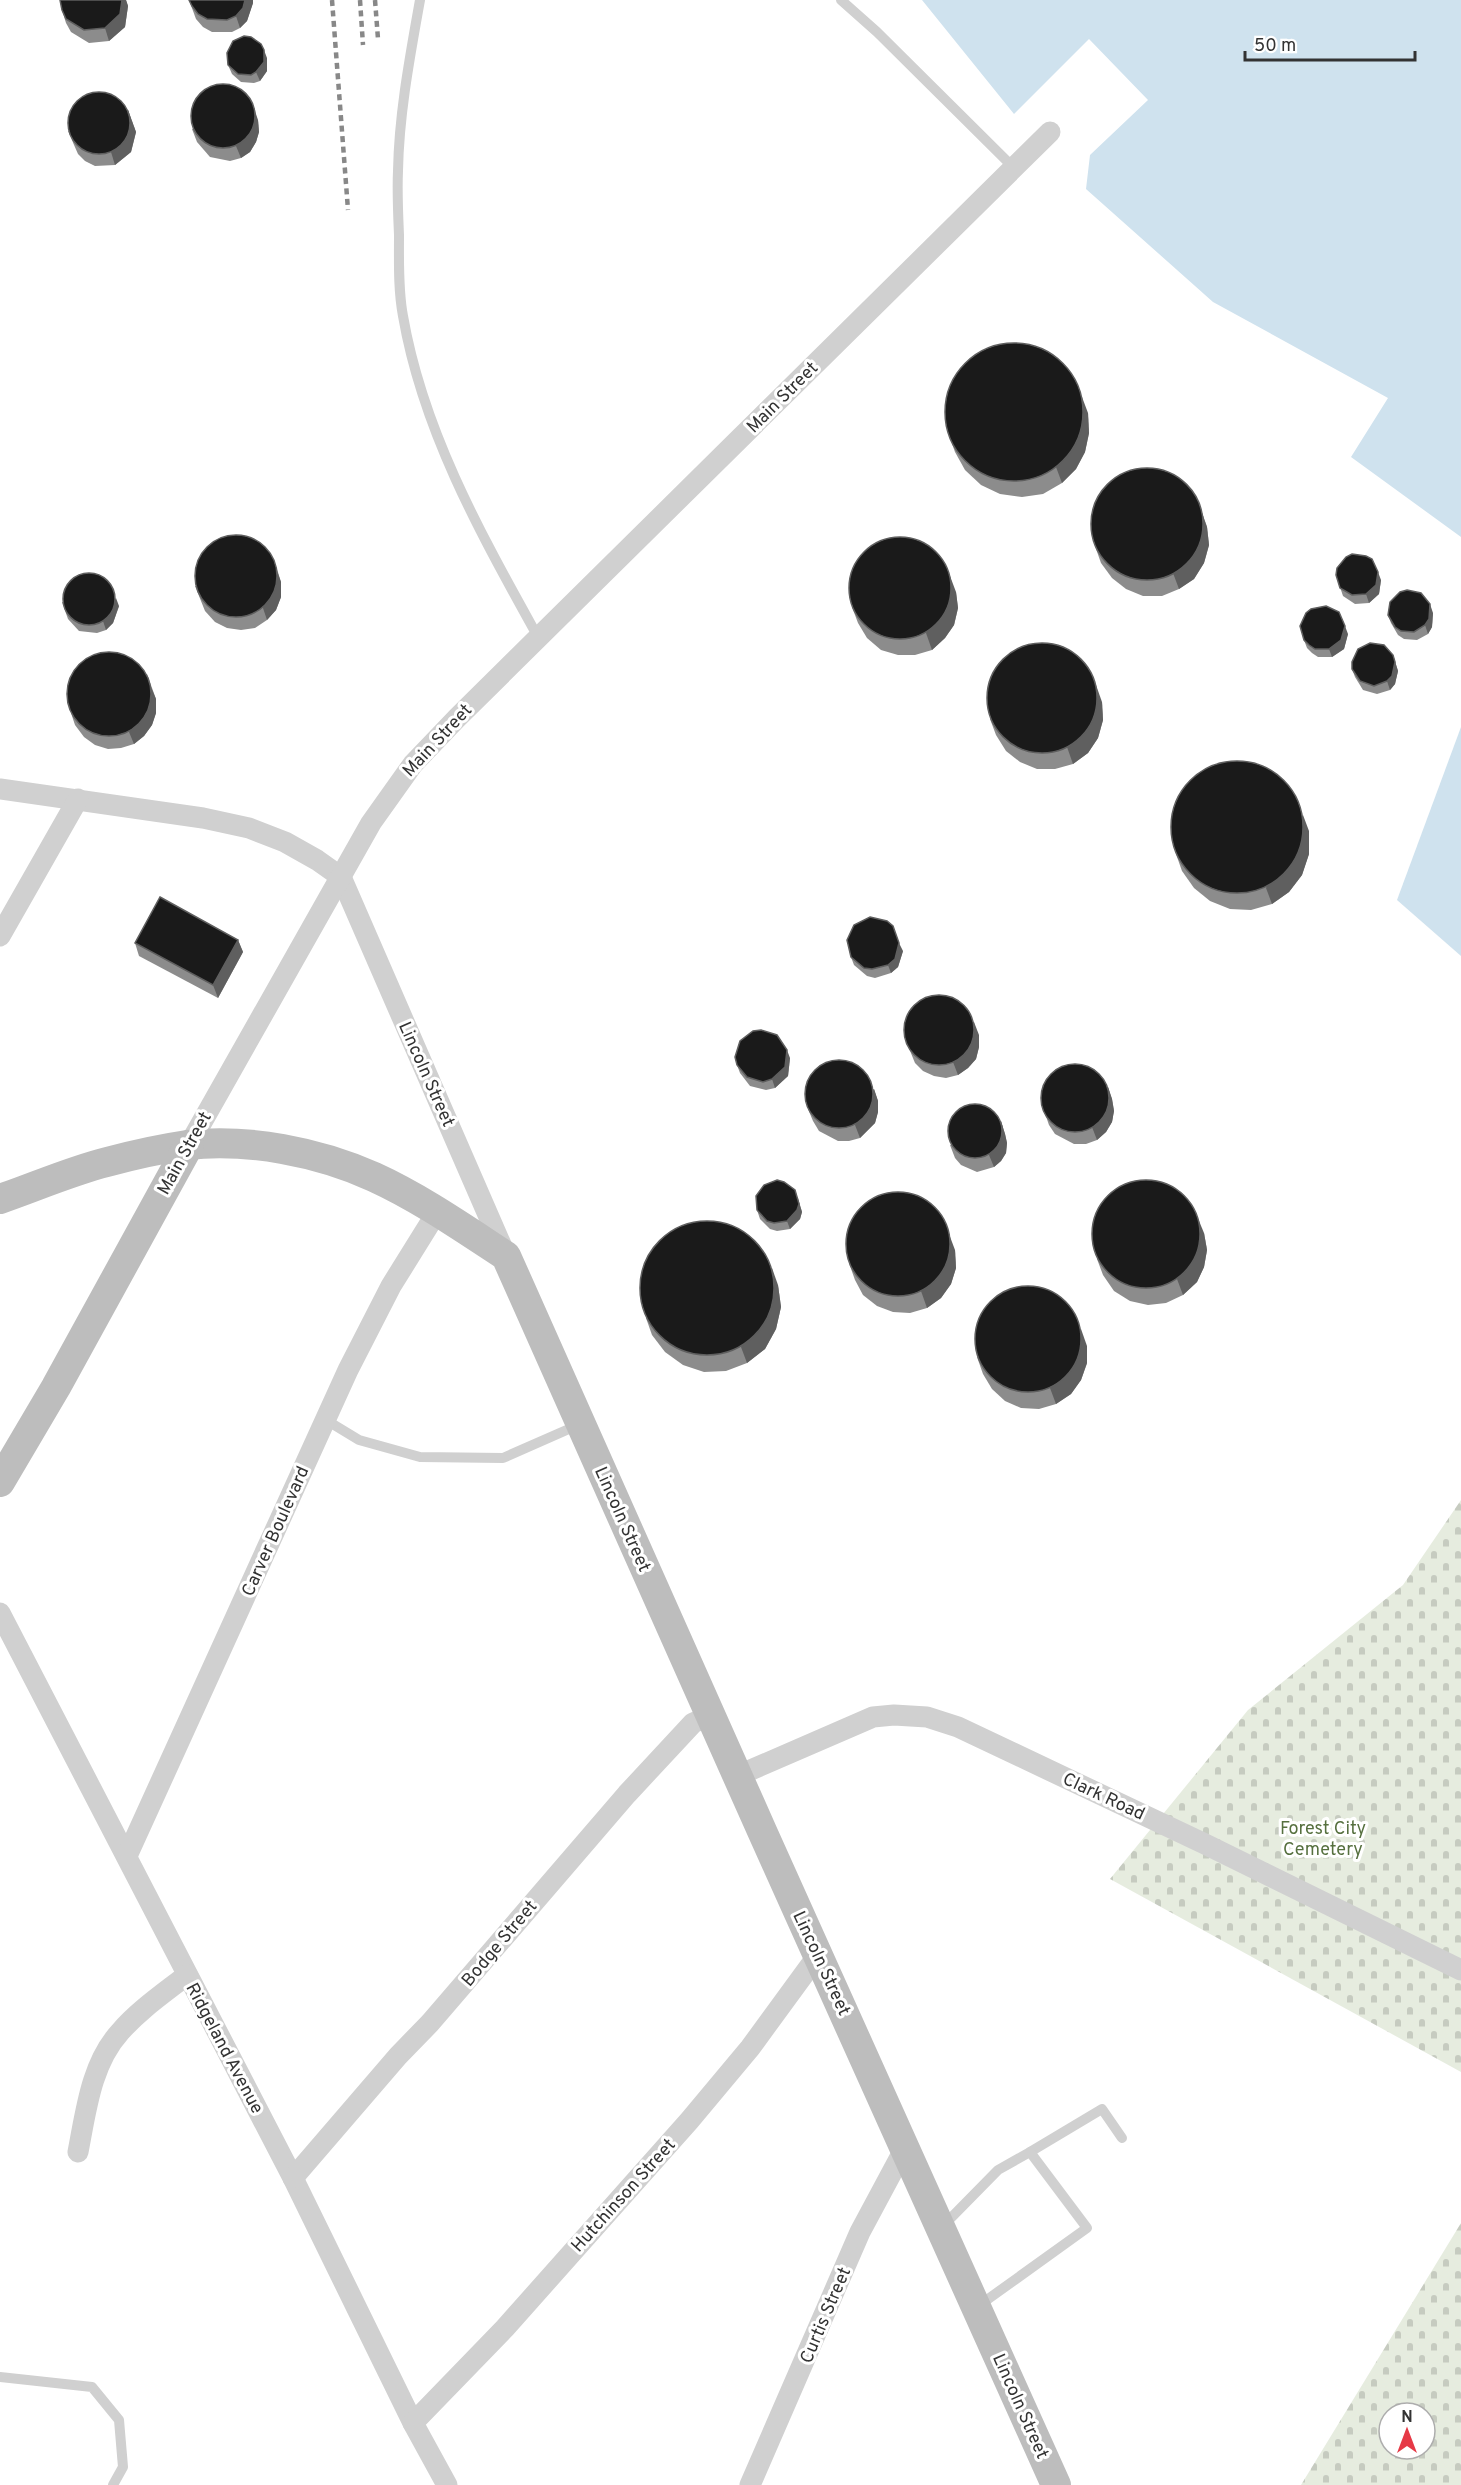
<svg xmlns="http://www.w3.org/2000/svg" width="1461" height="2485" font-family="Overpass,sans-serif">
<style>
.cemetery{fill:url(#cemetery-stones);fill-rule:evenodd}
.water{fill:#cfe2ee}
.lines{fill:none;stroke-linecap:round;stroke-linejoin:round}
.lane{stroke:#d0d0d0;stroke-width:10}
.street{stroke:#d0d0d0;stroke-width:21}
.secondary{stroke:#bdbdbd;stroke-width:30}
.rail{stroke:#888;stroke-width:4.5;stroke-dasharray:6 4.5;stroke-linecap:butt}
.wall{fill:#8c8c8c}
.shaded-wall{fill:#5f5f5f}
.building{fill:#1a1a1a;stroke:#5f5f5f;stroke-width:1.5}
.labels{text-anchor:middle;stroke-width:6;stroke-linejoin:round;paint-order:stroke}
.street-label{font-size:18px;fill:#333;stroke:#fff}
.park-label{font-size:18px;fill:#56703f;stroke:#fff}
</style>
<defs>
<pattern id="cemetery-stones" width="16" height="16" patternUnits="userSpaceOnUse" patternTransform="scale(1.5)"><rect width="16" height="16" fill="#e6ecdf"/><path d="M2 7V4a2 2 0 0 1 4 0v3zM10 15v-3a2 2 0 0 1 4 0v3z" fill="#c6cbc0"/></pattern>
</defs>
<rect width="100%" height="100%" fill="#fff"/>
<!-- cemetery -->
<g class="cemetery">
<polygon points="1461,1500 1461,2072 1110,1879 1248,1710 1403,1585"/>
<path d="M1461,2223V2485H1301ZM1389,2413H1425V2449H1389Z"/>
</g>
<!-- water -->
<g class="water">
<polygon points="922,0 1461,0 1461,537 1351,457 1388,398 1213,302 1086,189 1090,155 1148,100 1089,39 1014,114"/>
<polygon points="1461,727 1461,956 1397,900"/>
</g>
<g class="lines">
<!-- lane -->
<g class="lane">
<path d="M420,0C410,56 399,114 398,171C397,192 398,213 399,235C399,261 398,290 403,316C423,432 482,536 538,637"/>
<polyline points="841,0 877,32 1014,168"/>
<polyline points="326,1420 359,1440 420,1457 503,1458 578,1425"/>
<polyline points="1030,2152 1102,2109 1122,2138"/>
<polyline points="942,2227 998,2170 1030,2152 1087,2228 977,2307"/>
<polyline points="0,2377 92,2387 119,2420 123,2467 113,2485"/>
</g>
<!-- street -->
<g class="street">
<polyline points="0,789 203,818 249,828 285,842 317,860 341,877 506,1256"/>
<polyline points="0,936 78,799"/>
<polyline points="189,1145 371,823 413,764 457,718 1050,132"/>
<polyline points="0,1613 293,2178 413,2423 447,2485"/>
<polyline points="737,1776 873,1717 894,1715 927,1717 958,1727 1205,1844 1461,1970"/>
<polyline points="127,1856 348,1370 391,1286 437,1212"/>
<path d="M78,2152C86,2111 91,2064 120,2032C139,2010 164,1993 187,1975"/>
<polyline points="293,2178 398,2056 430,2023 627,1794 693,1723 711,1715"/>
<polyline points="413,2423 505,2328 689,2121 750,2048 818,1955"/>
<polyline points="750,2485 860,2232 905,2148"/>
</g>
<!-- secondary -->
<g class="secondary">
<path d="M0,1199C35,1187 71,1171 107,1162C133,1155 160,1149 187,1145C247,1138 319,1152 374,1177C420,1198 463,1228 506,1256L762,1831L1056,2485"/>
<polyline points="0,1482 56,1387 189,1145"/>
</g>
<!-- rail -->
<g class="rail">
<polyline points="332,0 348,210"/>
<polyline points="360,0 363,45"/>
<polyline points="375,0 378,39"/>
</g>
</g>
<!-- wall -->
<g class="wall">
<polygon points="60,0 126,0 128,6 125,27 109,41 89,43 71,32 66,23 62,10"/>
<polygon points="189,0 253,0 253,3 247,21 240,28 232,32 212,32 203,27 196,19"/>
<polygon points="267,58 267,71 260,81 254,83 241,82 232,74 228,65"/>
<polygon points="128,110 136,132 131,152 115,165 95,166 85,161 78,154 68,131"/>
<polygon points="258,120 259,132 256,142 250,152 241,158 230,161 210,157 197,142 192,129"/>
<polygon points="1088,413 1089,433 1085,452 1076,469 1062,483 1043,494 1022,497 1000,494 981,485 965,470 955,452 949,435"/>
<polygon points="1201,510 1207,527 1209,545 1204,563 1194,579 1179,589 1162,596 1143,596 1126,589 1112,578 1101,563 1095,546"/>
<polygon points="277,569 281,582 281,597 276,610 267,620 255,628 241,630 227,628 215,622 205,611 195,586"/>
<polygon points="1336,575 1381,580 1379,594 1369,603 1355,604 1343,596"/>
<polygon points="956,592 958,608 954,625 945,638 932,650 915,655 898,655 881,650 867,638 858,623 852,607"/>
<polygon points="62,602 119,606 113,623 106,630 97,633 79,631 68,619"/>
<polygon points="1433,613 1432,627 1428,634 1417,640 1404,639 1398,635 1391,623 1388,615"/>
<polygon points="1348,634 1344,649 1332,657 1318,657 1312,653 1307,648 1304,640"/>
<polygon points="1393,655 1398,671 1395,684 1390,690 1377,694 1363,690 1355,677 1352,669"/>
<polygon points="147,674 156,699 156,713 152,725 144,736 134,744 121,748 108,749 95,745 84,737 75,725 71,713"/>
<polygon points="1102,702 1103,720 1098,738 1088,753 1073,764 1055,769 1037,769 1020,762 1006,751 996,735 990,719"/>
<polygon points="1309,831 1309,854 1302,875 1289,892 1272,904 1251,910 1230,909 1210,901 1194,888 1182,871 1176,854"/>
<polygon points="238,940 243,952 218,998 139,956 135,943"/>
<polygon points="903,951 898,967 891,973 875,978 867,976 854,965 851,957"/>
<polygon points="979,1035 979,1047 976,1059 968,1068 958,1075 946,1078 934,1076 923,1071 915,1063 906,1041"/>
<polygon points="790,1058 788,1076 775,1088 766,1090 750,1086 740,1073 737,1065"/>
<polygon points="1108,1087 1112,1099 1114,1111 1112,1122 1106,1132 1097,1140 1086,1144 1074,1144 1055,1134 1049,1125 1041,1102"/>
<polygon points="874,1089 878,1101 878,1112 875,1123 860,1138 849,1141 838,1141 819,1131 813,1121 808,1109"/>
<polygon points="1001,1121 1005,1134 1007,1143 1006,1153 1001,1161 994,1167 977,1172 961,1165 955,1158 950,1145"/>
<polygon points="798,1198 802,1212 800,1219 790,1229 777,1231 770,1229 760,1219 757,1210"/>
<polygon points="1204,1233 1207,1250 1204,1267 1197,1282 1183,1295 1166,1303 1148,1305 1130,1301 1114,1291 1103,1275 1097,1259"/>
<polygon points="955,1250 956,1268 951,1284 941,1298 927,1308 910,1313 893,1312 877,1306 863,1295 855,1280 849,1263"/>
<polygon points="778,1285 781,1307 776,1329 765,1349 747,1363 726,1371 704,1372 683,1365 665,1352 652,1335 646,1318"/>
<polygon points="1087,1346 1087,1363 1081,1380 1071,1394 1056,1404 1039,1409 1021,1408 1005,1401 992,1389 983,1374 977,1357"/>
</g>
<!-- shaded-wall -->
<g class="shaded-wall">
<polygon points="122,0 126,0 128,6 125,27 109,41 105,28"/>
<polygon points="245,0 253,0 253,3 247,21 240,28 236,16"/>
<polygon points="264,50 267,58 267,71 260,81 256,72"/>
<polygon points="254,108 258,120 259,132 256,142 250,152 241,158 236,146"/>
<polygon points="128,110 136,132 131,152 115,165 111,152"/>
<polygon points="1082,397 1088,413 1089,433 1085,452 1076,469 1062,483 1056,467"/>
<polygon points="1201,510 1207,527 1209,545 1204,563 1194,579 1179,589 1173,573"/>
<polygon points="272,557 281,582 281,597 276,610 267,620 263,608"/>
<polygon points="1378,572 1381,580 1379,594 1369,603 1366,594"/>
<polygon points="950,576 956,592 958,608 954,625 945,638 932,650 926,633"/>
<polygon points="116,598 119,606 113,623 106,630 103,621"/>
<polygon points="1430,604 1433,613 1432,627 1428,634 1425,625"/>
<polygon points="1345,626 1348,634 1344,649 1332,657 1329,649"/>
<polygon points="1393,655 1398,671 1395,684 1390,690 1387,681"/>
<polygon points="1096,685 1102,702 1103,720 1098,738 1088,753 1073,764 1067,747"/>
<polygon points="151,687 156,699 156,713 152,725 144,736 134,744 129,732"/>
<polygon points="1303,815 1309,831 1309,854 1302,875 1289,892 1272,904 1266,888"/>
<polygon points="238,940 243,952 218,998 213,985"/>
<polygon points="899,943 903,951 898,967 891,973 888,965"/>
<polygon points="974,1022 979,1035 979,1047 976,1059 968,1068 958,1075 953,1062"/>
<polygon points="787,1050 790,1058 788,1076 775,1088 772,1079"/>
<polygon points="1108,1087 1112,1099 1114,1111 1112,1122 1106,1132 1097,1140 1092,1127"/>
<polygon points="874,1089 878,1101 878,1112 875,1123 860,1138 855,1125"/>
<polygon points="1001,1121 1005,1134 1007,1143 1006,1153 1001,1161 994,1167 989,1155"/>
<polygon points="795,1190 802,1212 800,1219 790,1229 787,1221"/>
<polygon points="1197,1216 1204,1233 1207,1250 1204,1267 1197,1282 1183,1295 1177,1279"/>
<polygon points="949,1234 955,1250 956,1268 951,1284 941,1298 927,1308 921,1291"/>
<polygon points="772,1268 778,1285 781,1307 776,1329 765,1349 747,1363 741,1347"/>
<polygon points="1081,1329 1087,1346 1087,1363 1081,1380 1071,1394 1056,1404 1050,1388"/>
</g>
<!-- building -->
<g class="building">
<polygon points="60,0 122,0 120,14 105,28 84,30 66,19 62,10"/>
<polygon points="189,0 245,0 243,8 236,16 227,20 207,19 198,14 192,6"/>
<polygon points="244,36 251,37 261,44 264,50 264,62 256,72 251,75 238,74 228,65 227,53 233,41"/>
<circle cx="223" cy="116" r="32"/>
<circle cx="99" cy="123" r="31"/>
<circle cx="1014" cy="412" r="69"/>
<circle cx="1147" cy="524" r="56"/>
<circle cx="236" cy="576" r="41"/>
<circle cx="900" cy="588" r="51"/>
<polygon points="1352,554 1366,556 1372,559 1378,572 1376,585 1366,594 1352,595 1340,588 1336,575 1337,568 1346,557"/>
<circle cx="89" cy="599" r="26"/>
<polygon points="1407,590 1421,593 1430,604 1429,619 1425,625 1414,632 1401,631 1395,627 1388,615 1390,602 1400,592"/>
<polygon points="1326,606 1339,612 1345,626 1341,640 1329,649 1315,649 1309,645 1304,640 1300,626 1306,613 1311,609"/>
<circle cx="1042" cy="698" r="55"/>
<polygon points="1370,643 1384,645 1393,655 1395,662 1392,676 1387,681 1374,686 1360,681 1352,669 1352,662 1358,649"/>
<circle cx="109" cy="694" r="42"/>
<circle cx="1237" cy="827" r="66"/>
<polygon points="160,897 238,940 213,985 135,943"/>
<polygon points="870,917 887,921 893,926 899,943 895,959 888,965 872,969 864,968 851,957 847,940 854,925"/>
<circle cx="939" cy="1030" r="35"/>
<polygon points="761,1030 777,1035 787,1050 785,1067 772,1079 763,1082 747,1077 737,1065 735,1057 740,1041 753,1031"/>
<circle cx="839" cy="1094" r="34"/>
<circle cx="1075" cy="1098" r="34"/>
<circle cx="975" cy="1131" r="27"/>
<circle cx="1146" cy="1234" r="54"/>
<polygon points="777,1180 784,1182 795,1190 799,1204 797,1210 787,1221 774,1223 767,1221 757,1210 756,1196 764,1185"/>
<circle cx="898" cy="1244" r="52"/>
<circle cx="707" cy="1288" r="67"/>
<circle cx="1028" cy="1339" r="53"/>
</g>
<g class="labels">
<!-- street labels -->
<g class="street-label">
<text transform="translate(782 397) rotate(-45)" y="6">Main Street</text>
<text transform="translate(437 740) rotate(-47)" y="6">Main Street</text>
<text transform="translate(427 1074) rotate(66)" y="6">Lincoln Street</text>
<text transform="translate(184 1153) rotate(-61)" y="6">Main Street</text>
<text transform="translate(623 1519) rotate(66)" y="6">Lincoln Street</text>
<text transform="translate(275 1531) rotate(-66)" y="6">Carver Boulevard</text>
<text transform="translate(1104 1796) rotate(25)" y="6">Clark Road</text>
<text transform="translate(499 1943) rotate(-50)" y="6">Bodge Street</text>
<text transform="translate(822 1963) rotate(65)" y="6">Lincoln Street</text>
<text transform="translate(225 2048) rotate(62)" y="6">Ridgeland Avenue</text>
<text transform="translate(623 2195) rotate(-48)" y="6">Hutchinson Street</text>
<text transform="translate(825 2315) rotate(-67)" y="6">Curtis Street</text>
<text transform="translate(1021 2406) rotate(66)" y="6">Lincoln Street</text>
</g>
<!-- park labels -->
<g class="park-label">
<text x="1323" y="1834">Forest City<tspan x="1323" dy="21">Cemetery</tspan></text>
</g>
</g>
<!-- north arrow -->
<g transform="translate(1407 2431)"><circle r="28" fill="#ffffff" stroke="#adadad" stroke-width="1.5"/>
<path d="M0-4.5L10 22L0 15L-10 22Z" fill="#e63946"/>
<text y="-9" font-size="16" font-weight="bold" text-anchor="middle" fill="#333333">N</text>
</g>
<!-- scale -->
<path d="M1245 51v9h170v-9" fill="none" stroke="#333333" stroke-width="3"/>
<text x="1254" y="51" font-size="18" fill="#333333" stroke="#ffffff" stroke-width="4.5" paint-order="stroke">50 m</text>
</svg>
